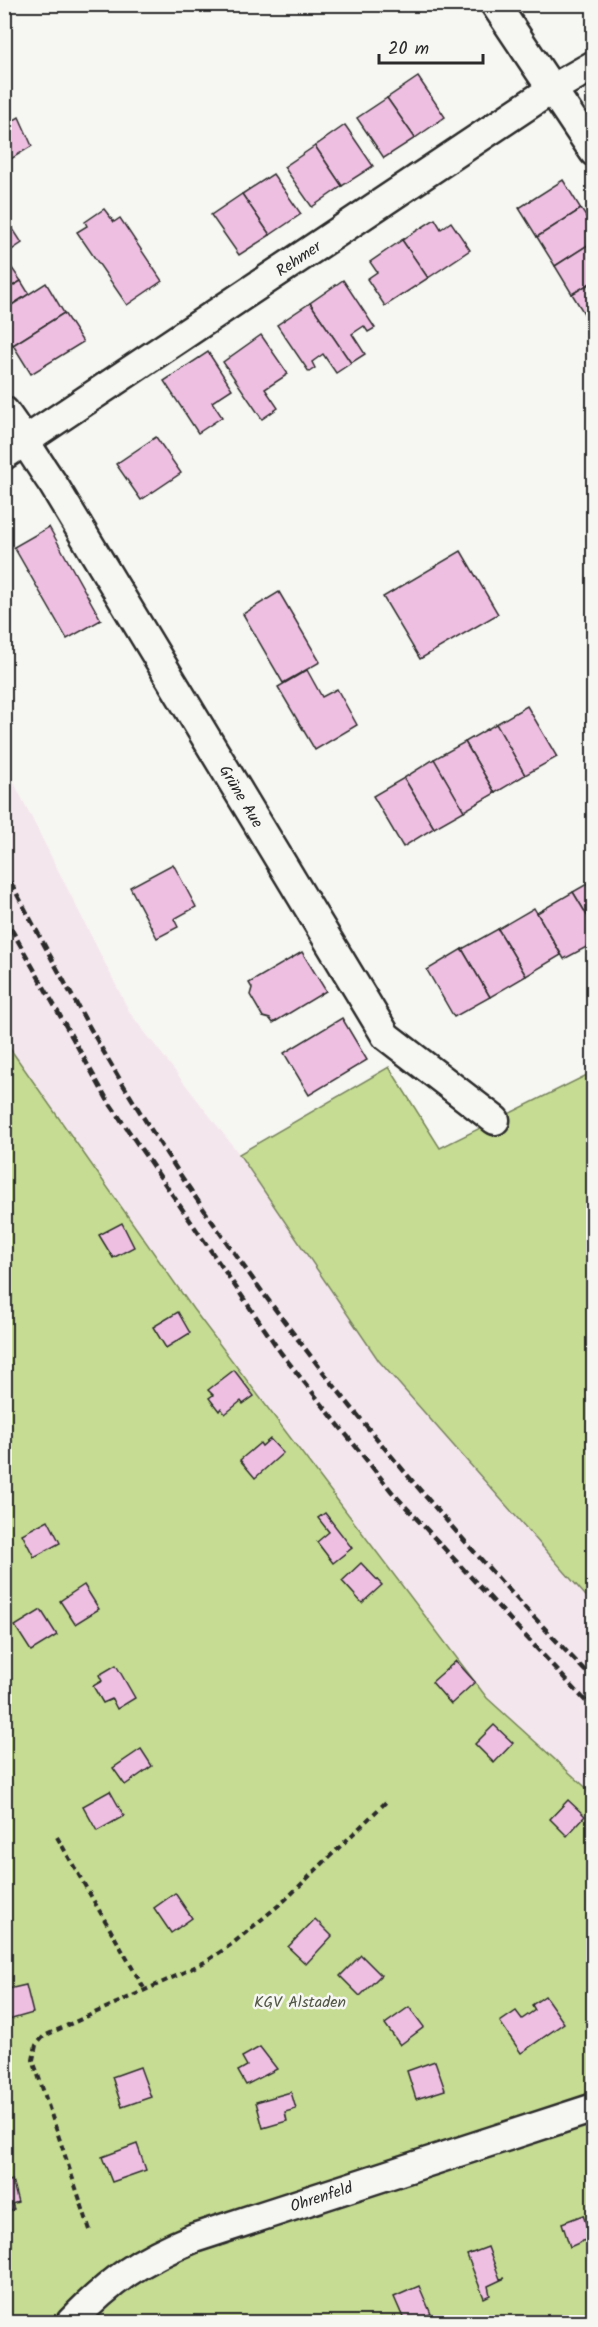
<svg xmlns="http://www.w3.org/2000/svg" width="598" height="2327" font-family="Kalam,sans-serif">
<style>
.built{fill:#f4e6ed}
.green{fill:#c5dc92;stroke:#78845e;stroke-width:1.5}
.building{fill:#efbfe2;stroke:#2b2b2b;stroke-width:1.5}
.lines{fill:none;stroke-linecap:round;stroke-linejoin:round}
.street-casing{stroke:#2b2b2b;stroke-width:33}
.path{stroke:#2b2b2b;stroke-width:4;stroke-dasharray:6 4.5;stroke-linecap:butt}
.street{stroke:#f6f6f2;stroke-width:28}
.rail{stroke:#2b2b2b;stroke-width:4.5;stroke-dasharray:9 4.5;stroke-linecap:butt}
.labels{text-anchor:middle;stroke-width:5;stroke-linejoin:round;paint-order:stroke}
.street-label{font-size:16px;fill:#2b2b2b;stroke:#f6f6f2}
.park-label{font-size:16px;fill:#525745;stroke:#f6f6f2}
</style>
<rect width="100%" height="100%" fill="#f6f6f2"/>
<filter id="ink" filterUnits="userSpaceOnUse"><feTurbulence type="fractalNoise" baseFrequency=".0167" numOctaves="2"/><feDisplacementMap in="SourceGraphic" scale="12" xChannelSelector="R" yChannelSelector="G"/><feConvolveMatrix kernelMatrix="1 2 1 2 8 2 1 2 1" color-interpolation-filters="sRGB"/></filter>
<g filter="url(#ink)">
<!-- built -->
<polygon class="built" points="4,763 130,1013 239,1154 379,1361 593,1604 593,1794 487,1698 193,1309 5,1040"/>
<!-- green -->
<g class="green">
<polygon points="4,1040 193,1309 487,1698 593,1794 593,2322 5,2322"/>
<polygon points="389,1067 440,1148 593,1072 593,1604 379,1361 239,1154"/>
</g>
<!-- building -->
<g class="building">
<polygon points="418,77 445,117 415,138 387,98"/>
<polygon points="387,98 415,138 384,158 357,118"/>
<polygon points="19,117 32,146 6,162 4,126"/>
<polygon points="345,125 373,166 342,186 315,146"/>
<polygon points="315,146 342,186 312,207 284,167"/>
<polygon points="273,174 301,214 270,235 242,194"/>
<polygon points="563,180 581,209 537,237 519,208"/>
<polygon points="242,194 270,235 239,255 211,215"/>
<polygon points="104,209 114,222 120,218 162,281 127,305 77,232 87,226 85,222"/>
<polygon points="581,209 594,229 594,241 555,266 537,237"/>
<polygon points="4,215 22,243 4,255"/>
<polygon points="435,219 441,229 451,222 470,250 428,278 402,240"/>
<polygon points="402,240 428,278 385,306 367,279 377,272 370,262"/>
<polygon points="594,241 594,281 572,294 555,266"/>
<polygon points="4,257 21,281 4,291"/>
<polygon points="343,280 375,328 368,332 364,326 352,334 365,354 351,363 310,303"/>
<polygon points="21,281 29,294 4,310 4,291"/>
<polygon points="594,281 594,321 590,323 572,294"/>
<polygon points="46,283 64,313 13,345 4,333 4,310"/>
<polygon points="310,303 351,363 336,373 323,354 312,362 315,368 309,372 277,325"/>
<polygon points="64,313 83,342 31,374 13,345"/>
<polygon points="261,335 288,374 265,389 278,408 262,419 223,362"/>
<polygon points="208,352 232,389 212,402 222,417 198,433 164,381"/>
<polygon points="156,437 181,473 141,500 116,464"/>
<polygon points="49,527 101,620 67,639 14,547"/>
<polygon points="461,551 498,614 420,659 383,597"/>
<polygon points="279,592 320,662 283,683 243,614"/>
<polygon points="307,670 322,697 337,689 357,725 315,750 278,687"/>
<polygon points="527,706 557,757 525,775 496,724"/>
<polygon points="496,724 525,775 495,793 465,742"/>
<polygon points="465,742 495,793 464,811 434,759"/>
<polygon points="434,759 464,811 434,828 404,778"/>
<polygon points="404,778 434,828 403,847 373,796"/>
<polygon points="173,864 196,907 174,919 178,927 157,938 130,887"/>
<polygon points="594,880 594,927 573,892"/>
<polygon points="573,892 594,927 594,943 564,959 537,913"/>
<polygon points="534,908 561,955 526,976 498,929"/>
<polygon points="498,929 526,976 490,997 462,949"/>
<polygon points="462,949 490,997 454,1017 427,970"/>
<polygon points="302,952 326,991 273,1023 270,1019 263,1017 250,995 252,988 249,983"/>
<polygon points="342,1018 367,1060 309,1095 284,1053"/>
<polygon points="122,1223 134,1247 113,1258 99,1235"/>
<polygon points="178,1312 190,1333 166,1348 153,1327"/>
<polygon points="234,1370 254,1396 243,1404 241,1401 225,1414 221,1408 219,1411 209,1398 213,1395 208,1390"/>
<polygon points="270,1439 283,1453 255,1478 240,1460 260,1443 262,1446"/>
<polygon points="325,1513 352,1548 333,1563 317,1542 329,1532 318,1518"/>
<polygon points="48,1520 60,1543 34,1557 22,1534"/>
<polygon points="361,1563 382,1585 362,1603 342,1581"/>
<polygon points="84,1585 99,1609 75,1624 60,1601"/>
<polygon points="41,1610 57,1635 31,1651 15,1626"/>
<polygon points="456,1661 475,1682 451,1704 432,1682"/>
<polygon points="116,1665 135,1698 117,1709 112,1699 103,1703 93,1686 102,1681 99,1675"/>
<polygon points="494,1725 513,1743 494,1763 475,1744"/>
<polygon points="141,1749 152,1766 125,1785 113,1768"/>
<polygon points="110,1791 124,1816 97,1831 83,1806"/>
<polygon points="568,1800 585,1816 567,1836 550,1819"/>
<polygon points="175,1893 192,1918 171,1933 154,1908"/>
<polygon points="315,1919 332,1936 306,1964 288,1947"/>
<polygon points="361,1955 381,1975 360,1996 340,1976"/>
<polygon points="26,1985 33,2013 5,2021 4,1990"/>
<polygon points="545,1996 564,2023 521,2053 500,2022 516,2011 522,2019 535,2010 532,2005"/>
<polygon points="409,2007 424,2027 400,2045 385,2024"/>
<polygon points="260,2047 277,2069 246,2085 238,2071 247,2066 242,2057"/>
<polygon points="435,2061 445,2090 416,2099 407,2071"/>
<polygon points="140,2067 151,2097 122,2107 112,2077"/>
<polygon points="291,2092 296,2109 285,2112 287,2121 263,2128 256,2102"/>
<polygon points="137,2144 146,2170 112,2182 102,2157"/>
<polygon points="12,2180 18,2202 12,2204 14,2209 4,2212 4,2183"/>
<polygon points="583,2215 590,2235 594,2234 594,2236 570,2247 562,2223"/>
<polygon points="488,2247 500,2279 505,2278 488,2286 490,2295 484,2298 467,2255"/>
<polygon points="419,2286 431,2314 405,2322 394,2297"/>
</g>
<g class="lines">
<!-- street casing -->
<g class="street-casing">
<g id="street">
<polyline points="495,4 594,152"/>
<path d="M4,411C22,435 36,460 53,484L386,1036L495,1120"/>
<polyline points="4,455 552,89 594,65"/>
<path d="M71,2322C111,2280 140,2260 194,2238L594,2108"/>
</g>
</g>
<!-- path -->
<g class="path">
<polyline points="57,1837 145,1990"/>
<polyline points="90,2230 33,2060 36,2045 44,2036 176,1976 207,1961 232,1944 285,1900 388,1800"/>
</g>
<!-- street -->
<use href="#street" class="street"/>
<!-- rail -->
<g class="rail">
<path d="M4,870C44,944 83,1019 127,1091C258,1305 419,1500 594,1680"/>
<polyline points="4,916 108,1101 281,1353 392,1492 594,1710"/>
</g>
</g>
</g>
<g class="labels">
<!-- street labels -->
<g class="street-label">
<text transform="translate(298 258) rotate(-34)" y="6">Rehmer</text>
<text transform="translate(242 796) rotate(59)" y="6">Grüne Aue</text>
<text transform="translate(321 2196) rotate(-18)" y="6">Ohrenfeld</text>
</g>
<!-- park labels -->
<g class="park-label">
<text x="300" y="2007">KGV Alstaden</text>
</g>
</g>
<!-- margin -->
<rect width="598" height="2327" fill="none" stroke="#f6f6f2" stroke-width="24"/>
<rect x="12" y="12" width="574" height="2303" fill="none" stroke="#2b2b2b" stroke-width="2" filter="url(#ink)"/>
<!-- scale -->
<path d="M379 54v9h104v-9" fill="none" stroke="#2b2b2b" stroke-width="3"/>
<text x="388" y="54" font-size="18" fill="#2b2b2b" stroke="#f6f6f2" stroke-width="4.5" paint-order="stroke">20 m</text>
</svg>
